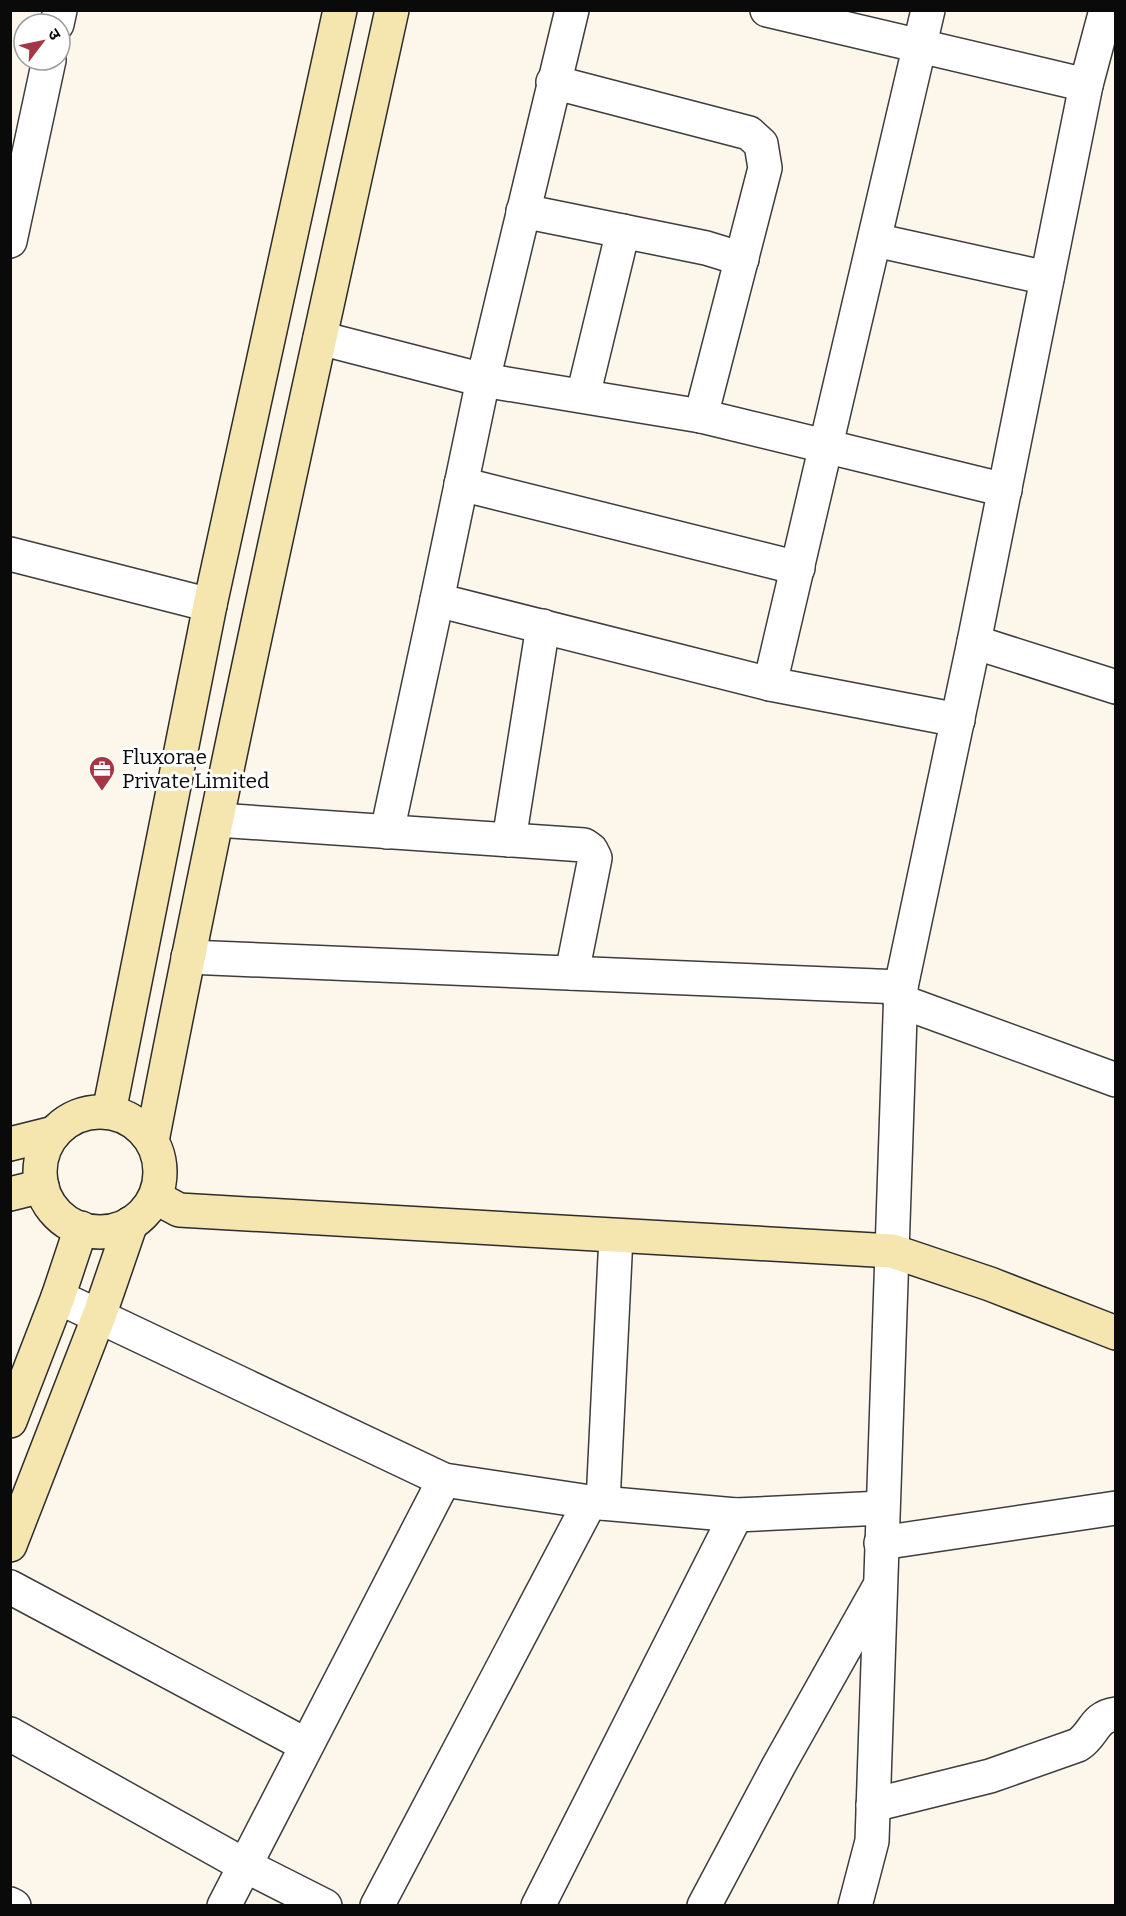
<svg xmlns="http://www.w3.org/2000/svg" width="1126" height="1916" font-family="Bitter,'Noto Sans Devanagari',serif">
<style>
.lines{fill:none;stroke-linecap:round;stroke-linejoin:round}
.street-casing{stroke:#3d3d3d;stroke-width:36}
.secondary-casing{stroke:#2c2c2c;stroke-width:36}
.street{stroke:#fff;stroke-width:33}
.secondary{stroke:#f4e6ae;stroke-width:33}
.labels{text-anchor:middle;stroke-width:6;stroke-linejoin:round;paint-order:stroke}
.poi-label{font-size:21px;fill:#0a0a0a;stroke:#fff;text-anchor:start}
</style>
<rect width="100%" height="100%" fill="#fcf7ea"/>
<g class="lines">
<!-- street casing -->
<g class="street-casing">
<g id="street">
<polyline points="572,10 483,380 437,600 770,684 958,720"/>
<polyline points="767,10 1086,85"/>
<polyline points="57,24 60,10"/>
<polyline points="553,82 749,133 761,144 765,168 701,416"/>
<polyline points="523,211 706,248 742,259"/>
<polyline points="875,240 1047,278"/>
<polyline points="10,241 49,60"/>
<polyline points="320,338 483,380 701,416 1005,490"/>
<polyline points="583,396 623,231"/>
<polyline points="461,484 798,568"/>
<polyline points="10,554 210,605"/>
<polyline points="974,642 1116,687"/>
<polyline points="770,684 928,10"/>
<polyline points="217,820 584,845 591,850 595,858 572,973"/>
<polyline points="387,832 437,600"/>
<polyline points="509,840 543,626"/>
<polyline points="188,957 901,987"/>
<polyline points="900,1001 1116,1080"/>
<polyline points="58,1297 444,1480 590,1502 736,1515 882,1508"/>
<polyline points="603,1503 616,1236"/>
<polyline points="881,1543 1116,1508"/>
<polyline points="10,1587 306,1745"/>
<polyline points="10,1734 244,1865 325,1906"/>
<path d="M873,1805L990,1776L1078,1745C1095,1734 1093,1717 1116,1714"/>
<polyline points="10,1904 14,1906"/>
<polyline points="224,1906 444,1480"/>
<polyline points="377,1906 590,1502"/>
<polyline points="538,1906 736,1515"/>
<polyline points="704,1906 779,1765 878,1589"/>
<polyline points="855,1906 872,1841 901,987 974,642 1086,85 1106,10"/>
</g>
</g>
<!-- secondary casing -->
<g class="secondary-casing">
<g id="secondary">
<polyline points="109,1112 210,605 340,10"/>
<circle cx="100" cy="1172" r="60"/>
<path d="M152,1141C225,763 309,387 392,10"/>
<polyline points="10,1144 54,1133"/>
<polyline points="10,1194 42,1186"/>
<polyline points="155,1197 179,1210 892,1251 990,1284 1116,1333"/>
<polyline points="10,1421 58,1297 81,1228"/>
<polyline points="10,1545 99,1316 131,1223"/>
</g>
</g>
<!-- street -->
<use href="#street" class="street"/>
<!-- secondary -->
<use href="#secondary" class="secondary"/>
</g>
<!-- icons -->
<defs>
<g id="office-pin" transform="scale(1.35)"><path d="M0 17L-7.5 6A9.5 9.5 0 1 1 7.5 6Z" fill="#a63645" stroke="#fff"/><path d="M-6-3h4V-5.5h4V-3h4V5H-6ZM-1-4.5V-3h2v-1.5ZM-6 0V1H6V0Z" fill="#fff"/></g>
</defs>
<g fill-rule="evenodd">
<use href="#office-pin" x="102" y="769"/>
</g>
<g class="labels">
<!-- poi labels -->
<g class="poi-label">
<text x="122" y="764">Fluxorae<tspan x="122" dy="24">Private Limited</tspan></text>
</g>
</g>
<!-- border -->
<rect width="1126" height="1916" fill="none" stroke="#0a0a0a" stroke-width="24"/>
<!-- north arrow -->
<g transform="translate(42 42) rotate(58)"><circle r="28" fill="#ffffff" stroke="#9d9d9d" stroke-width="1.5"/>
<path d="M0-4.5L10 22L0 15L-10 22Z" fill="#a63645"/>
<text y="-9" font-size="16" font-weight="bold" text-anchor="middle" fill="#0a0a0a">उ</text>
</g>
</svg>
